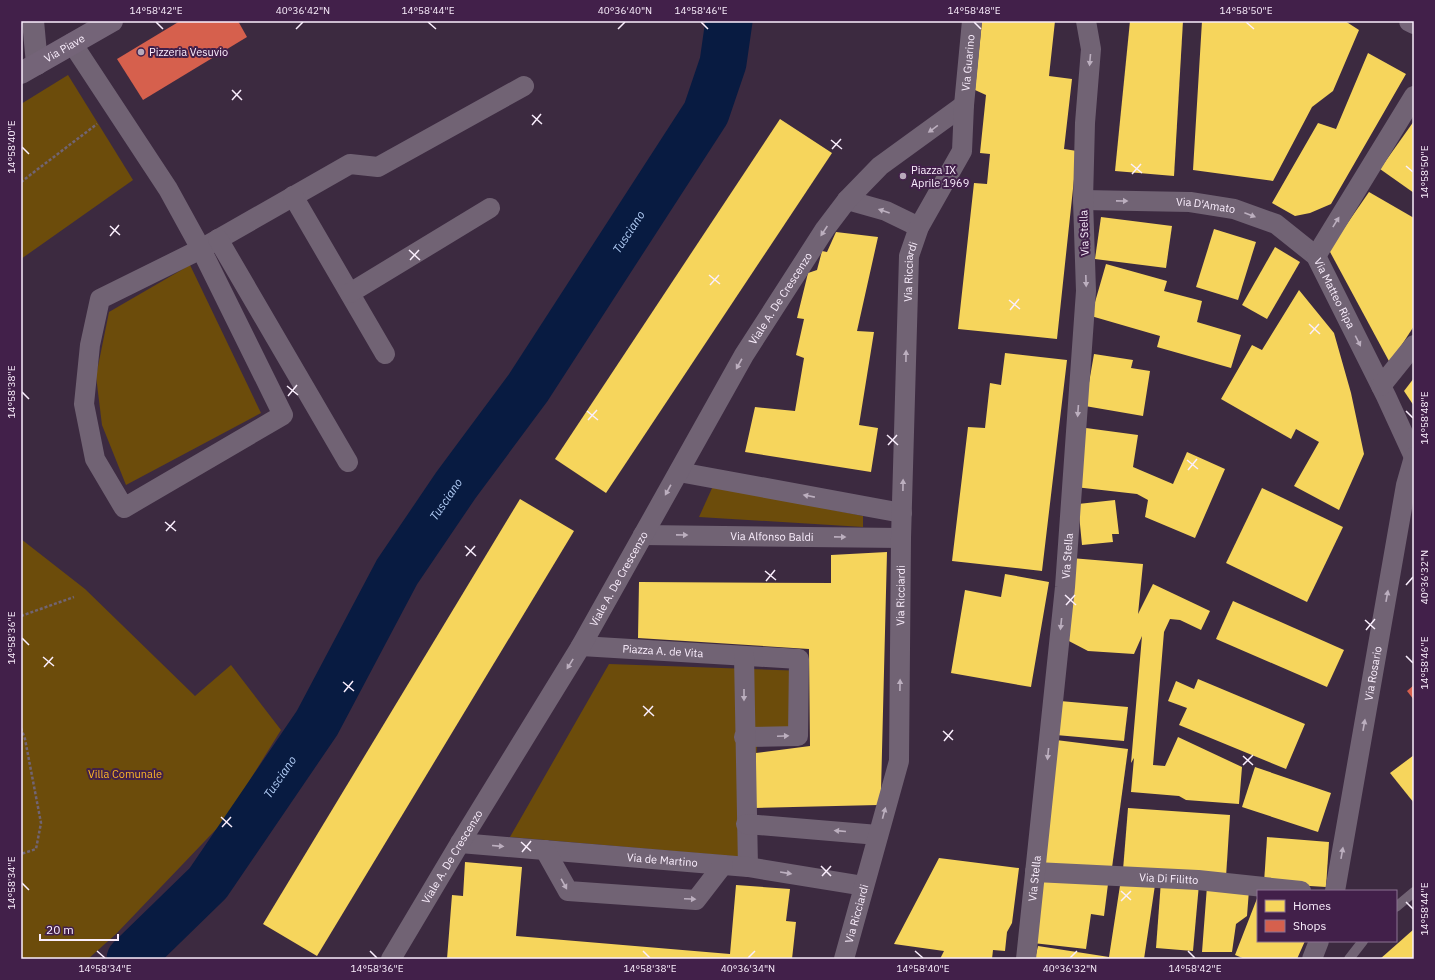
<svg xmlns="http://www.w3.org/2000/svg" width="1435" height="980" font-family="'IBM Plex Sans',sans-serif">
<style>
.green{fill:#6c4c0b}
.homes{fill:#f6d55c}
.shops{fill:#d6604d}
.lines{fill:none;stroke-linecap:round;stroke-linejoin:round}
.river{stroke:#081b41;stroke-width:47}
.path{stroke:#716473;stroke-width:2.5;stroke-dasharray:3 2;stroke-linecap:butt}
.service{stroke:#716374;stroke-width:10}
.minor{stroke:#716374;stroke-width:20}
.tertiary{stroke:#716374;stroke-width:22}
.secondary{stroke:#746478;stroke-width:22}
.oneway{fill:#bcafbf}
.ticks{fill:none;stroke:#faeefd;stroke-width:1.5}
.poi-dot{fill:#b8a9bb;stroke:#42204a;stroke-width:1.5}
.labels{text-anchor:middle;stroke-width:4;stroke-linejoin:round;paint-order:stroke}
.street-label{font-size:11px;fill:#faeefd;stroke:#42204a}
.poi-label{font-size:11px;fill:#faeefd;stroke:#42204a;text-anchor:start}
.park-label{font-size:11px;fill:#feb826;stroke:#42204a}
.water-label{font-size:12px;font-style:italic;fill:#b2cdf6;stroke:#42204a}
.neatline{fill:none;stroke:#faeefd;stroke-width:1.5}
.ticks-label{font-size:10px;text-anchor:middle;fill:#faeefd}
</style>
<rect width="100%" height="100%" fill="#3c2a40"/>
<!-- green -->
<g class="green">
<polygon points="68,75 133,180 21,259 21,104"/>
<polygon points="190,265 261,413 126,485 102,425 96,376 109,312"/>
<polygon points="713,486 863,516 863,527 699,517"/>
<polygon points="21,539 85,589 195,696 231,665 281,730 225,820 116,934 88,959 21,959"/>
<polygon points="609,664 806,671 805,743 757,745 754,808 755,858 510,837"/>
</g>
<!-- homes -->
<g class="homes">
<polygon points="982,21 1055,21 1049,76 1072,79 1064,149 1077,151 1057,339 958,329 974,183 987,184 990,154 980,153 986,95 975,90"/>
<polygon points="1130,21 1183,21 1174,176 1115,171"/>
<polygon points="1202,21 1345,21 1359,30 1333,91 1312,107 1273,181 1193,170"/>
<polygon points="1368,53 1406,74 1331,204 1310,213 1295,216 1272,203 1318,123 1336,129"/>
<polygon points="780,119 832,153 606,493 555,459"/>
<polygon points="1414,121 1414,193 1380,169"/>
<polygon points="1369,192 1414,218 1414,326 1390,363 1329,250"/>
<polygon points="1101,217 1172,226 1166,268 1095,259"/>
<polygon points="1214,229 1256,242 1238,300 1196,287"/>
<polygon points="836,232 878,237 857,331 874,332 859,425 878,428 871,472 745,452 755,407 795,411 804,358 796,355 804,319 797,318 808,273 817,270 822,251 827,252"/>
<polygon points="1275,247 1300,262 1267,319 1242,305"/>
<polygon points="1106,264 1167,281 1164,291 1202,301 1197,322 1241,335 1231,368 1157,347 1160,336 1091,316"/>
<polygon points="1299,290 1334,333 1351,393 1364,454 1339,510 1294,486 1319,442 1296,429 1291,439 1221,399 1252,345 1262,350"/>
<polygon points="1005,353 1067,360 1042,571 952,561 968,427 985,428 990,383 1001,385"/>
<polygon points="1094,354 1133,360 1131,368 1150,371 1143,416 1085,406"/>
<polygon points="1414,378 1414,406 1404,391"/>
<polygon points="1086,428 1138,435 1133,467 1173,484 1187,452 1225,469 1195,538 1145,517 1148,500 1137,494 1075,487"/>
<polygon points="1262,488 1343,527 1307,602 1226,563"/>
<polygon points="520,499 574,531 317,956 263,924"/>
<polygon points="1115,500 1119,534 1112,534 1113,542 1082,545 1078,504"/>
<polygon points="887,552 881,791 878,805 754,808 756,753 810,746 809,649 638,638 639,582 831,583 831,555"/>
<polygon points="1071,558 1143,564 1138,614 1153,584 1210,611 1201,630 1180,620 1170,619 1164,632 1153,765 1165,766 1178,737 1242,767 1239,804 1186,800 1179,796 1131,792 1134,758 1131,763 1142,636 1134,654 1088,651 1065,639"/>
<polygon points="1005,574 1049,582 1031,687 951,673 965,590 1001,597"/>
<polygon points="1233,601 1344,650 1327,687 1216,639"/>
<polygon points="1198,679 1305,724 1286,769 1179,725 1187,708 1168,701 1176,681 1194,689"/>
<polygon points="1060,701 1128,707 1124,741 1056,735"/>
<polygon points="1056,740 1128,749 1111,875 1039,865"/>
<polygon points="1414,755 1414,803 1390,773"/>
<polygon points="1255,767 1331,793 1318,832 1242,807"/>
<polygon points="1128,808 1230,815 1226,877 1123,870"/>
<polygon points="1267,837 1329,842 1326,887 1264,883"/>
<polygon points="939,858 1019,868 1012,923 1007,932 1005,951 993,950 992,959 940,959 944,951 894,944"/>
<polygon points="465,862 522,867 516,936 730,954 736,885 790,889 786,921 796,922 792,959 447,959 452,895 463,896"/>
<polygon points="1041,876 1108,884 1104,916 1091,914 1086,949 1033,943"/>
<polygon points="1121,879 1155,885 1144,959 1035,959 1038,946 1109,957"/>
<polygon points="1161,881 1199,884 1193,951 1156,948"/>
<polygon points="1207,886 1249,890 1247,916 1236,924 1232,952 1202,952"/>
<polygon points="1258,896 1258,941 1305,941 1297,959 1245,959 1235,955"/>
<polygon points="1414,929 1414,959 1380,959"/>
</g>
<!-- shops -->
<g class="shops">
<polygon points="180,21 238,21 247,37 143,100 117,59"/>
<polygon points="1414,685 1414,700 1407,691"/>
</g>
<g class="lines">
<!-- river -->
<path class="river" id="s1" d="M130,959L208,883L317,723L397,572L456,485L528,388L706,113L723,63L729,21"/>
<!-- path -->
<g class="path">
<polyline points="21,182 97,124"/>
<polyline points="21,616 74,597"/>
<polyline points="21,728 25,739 41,823 36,849 21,854"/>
</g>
<!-- service -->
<g class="service">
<polyline points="1396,907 1414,892"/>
<polyline points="1349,959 1363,941"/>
</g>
<!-- minor -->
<g class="minor">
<polyline points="72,43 168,189 201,249 283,415 124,508 95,459 84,404 90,345 100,299 201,249 350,164 378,167 524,86"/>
<polyline points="293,196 385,354"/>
<polyline points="847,200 886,211 919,227"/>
<path id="s2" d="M1083,200L1190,202L1234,209L1276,224L1316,256L1386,396L1414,457"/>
<polyline points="218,239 348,462"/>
<polyline points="1316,256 1414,96"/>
<polyline points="350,293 490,208"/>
<polyline points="1381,386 1414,345"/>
<polyline points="679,472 902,513"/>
<path id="s3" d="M643,535L901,538"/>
<path id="s4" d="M581,646L799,659L798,736L744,737"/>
<polyline points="744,656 748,867"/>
<polyline points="746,824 878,835"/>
<path id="s5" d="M460,843L748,867L864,886"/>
<polyline points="545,850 568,891 696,900 723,865"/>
<path id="s6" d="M1035,872L1198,880L1301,891"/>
<path id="s7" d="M1335,891L1406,485L1414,457"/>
<path id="s8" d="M391,959L460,843L581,646L744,355L825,229L847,200L880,166L964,105"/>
<path id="s9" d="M844,959L899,761L901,538L909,256L919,227L962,151L964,105L972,21"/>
<path id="s10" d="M1026,959L1065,587L1086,291L1083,200L1085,123L1091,49L1086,21"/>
<polyline points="1312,959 1319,941"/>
</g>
<!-- tertiary -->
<polyline class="tertiary" points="33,21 37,64"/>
<!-- secondary -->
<g class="secondary">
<polyline points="1410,21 1414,23"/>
<path id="s11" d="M21,73L112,21"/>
</g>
</g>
<!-- one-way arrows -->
<defs><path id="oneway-solid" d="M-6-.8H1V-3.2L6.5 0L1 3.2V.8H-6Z"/></defs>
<g class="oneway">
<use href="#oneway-solid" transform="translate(1090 60) rotate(95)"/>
<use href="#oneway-solid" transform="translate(933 129) rotate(144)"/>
<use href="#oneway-solid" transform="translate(1122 201) rotate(1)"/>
<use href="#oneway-solid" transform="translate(884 211) rotate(-161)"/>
<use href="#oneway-solid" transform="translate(1250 215) rotate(21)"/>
<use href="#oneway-solid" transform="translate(1336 222) rotate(-58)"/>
<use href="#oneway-solid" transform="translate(824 231) rotate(124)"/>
<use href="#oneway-solid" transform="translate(1086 281) rotate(88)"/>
<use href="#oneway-solid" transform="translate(1358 341) rotate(63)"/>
<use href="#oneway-solid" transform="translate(906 356) rotate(-89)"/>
<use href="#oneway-solid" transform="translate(739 364) rotate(119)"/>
<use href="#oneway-solid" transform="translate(1078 411) rotate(94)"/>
<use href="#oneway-solid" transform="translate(903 485) rotate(-89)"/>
<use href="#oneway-solid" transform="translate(668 490) rotate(119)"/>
<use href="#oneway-solid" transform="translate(809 496) rotate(-169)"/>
<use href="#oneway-solid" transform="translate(682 535) rotate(1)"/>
<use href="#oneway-solid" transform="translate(840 537) rotate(1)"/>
<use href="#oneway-solid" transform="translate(1387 596) rotate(-80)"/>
<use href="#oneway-solid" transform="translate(1061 624) rotate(96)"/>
<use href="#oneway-solid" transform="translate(570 664) rotate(122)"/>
<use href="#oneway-solid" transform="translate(900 685) rotate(-89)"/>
<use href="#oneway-solid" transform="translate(744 695) rotate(90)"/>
<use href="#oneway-solid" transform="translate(1364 725) rotate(-80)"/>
<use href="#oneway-solid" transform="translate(783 736) rotate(-2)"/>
<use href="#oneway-solid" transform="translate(1048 754) rotate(96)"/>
<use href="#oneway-solid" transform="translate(884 813) rotate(-75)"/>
<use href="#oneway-solid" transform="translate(840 831) rotate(-175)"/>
<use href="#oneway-solid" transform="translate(498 846) rotate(5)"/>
<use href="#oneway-solid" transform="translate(1342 853) rotate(-80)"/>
<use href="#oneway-solid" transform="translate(786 873) rotate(9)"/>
<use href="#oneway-solid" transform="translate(564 884) rotate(61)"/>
<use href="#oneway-solid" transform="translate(690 899) rotate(2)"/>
</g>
<!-- ticks -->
<path class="ticks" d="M156,22L163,29M428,22L436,29M701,22L708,29M974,22L981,29M1246,22L1254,29M296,29L303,22M618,29L625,22M232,90L242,100M232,100L241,90M532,115L542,124M532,125L541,114M831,140L842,149M22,147L29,154M832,149L841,139M1131,164L1142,173M1406,166L1413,172M1132,174L1141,164M110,226L120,235M110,236L119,225M409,250L420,260M410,260L419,250M709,275L720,284M710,285L719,275M1009,300L1020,309M1010,310L1019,299M1309,324L1320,334M1310,334L1319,324M287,386L298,395M22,392L29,399M288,396L297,385M587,411L598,420M1406,411L1413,418M588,420L597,410M887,435L898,445M888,445L897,435M1187,460L1198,469M1188,470L1197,459M165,522L176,531M166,531L175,521M465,546L476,556M466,556L475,546M765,571L776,580M766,581L775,570M1406,585L1413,577M1065,595L1076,605M1066,605L1075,595M1365,620L1375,629M1366,630L1375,619M22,638L29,645M1406,656L1413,663M43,657L54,666M44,667L53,657M343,682L354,691M344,692L353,681M643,706L654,716M644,716L653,706M943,731L953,740M944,741L953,730M1243,756L1253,765M1243,765L1253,755M221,817L232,827M222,827L231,817M521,842L531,851M522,852L531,841M821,866L831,876M822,876L831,866M22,883L29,890M1121,891L1131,900M1121,901L1131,891M1406,902L1413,909M97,951L105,958M370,951L377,958M643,951L650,958M915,951L923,958M1188,951L1195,958M748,958L755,951M1070,958L1077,951"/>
<!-- markers -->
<g class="poi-dot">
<circle cx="141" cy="52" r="4"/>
<circle cx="903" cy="176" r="4"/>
</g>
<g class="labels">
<!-- street labels -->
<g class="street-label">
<text dy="4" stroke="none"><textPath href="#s11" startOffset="50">Via Piave</textPath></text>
<text dy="4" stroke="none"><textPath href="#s9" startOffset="917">Via Guarino</textPath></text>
<text dy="4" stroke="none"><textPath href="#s2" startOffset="123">Via D'Amato</textPath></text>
<text transform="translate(1084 233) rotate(-92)" y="4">Via Stella</text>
<text dy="4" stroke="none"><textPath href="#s9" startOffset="695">Via Ricciardi</textPath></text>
<text dy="4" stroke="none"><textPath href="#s2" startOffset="289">Via Matteo Ripa</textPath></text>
<text dy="4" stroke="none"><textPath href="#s8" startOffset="767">Viale A. De Crescenzo</textPath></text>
<text dy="4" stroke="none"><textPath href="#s3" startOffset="129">Via Alfonso Baldi</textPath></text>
<text dy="4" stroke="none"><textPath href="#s10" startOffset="405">Via Stella</textPath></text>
<text dy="4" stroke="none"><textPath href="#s8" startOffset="443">Viale A. De Crescenzo</textPath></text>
<text dy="4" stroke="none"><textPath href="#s9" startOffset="371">Via Ricciardi</textPath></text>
<text dy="4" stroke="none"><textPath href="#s4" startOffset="82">Piazza A. de Vita</textPath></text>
<text dy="4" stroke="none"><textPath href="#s7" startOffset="221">Via Rosario</textPath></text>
<text dy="4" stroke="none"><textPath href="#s8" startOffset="119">Viale A. De Crescenzo</textPath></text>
<text dy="4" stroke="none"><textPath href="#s5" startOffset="203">Via de Martino</textPath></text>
<text dy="4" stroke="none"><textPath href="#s10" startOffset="81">Via Stella</textPath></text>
<text dy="4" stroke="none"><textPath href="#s6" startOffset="134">Via Di Filitto</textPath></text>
<text dy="4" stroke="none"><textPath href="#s9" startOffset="47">Via Ricciardi</textPath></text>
</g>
<!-- poi labels -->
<g class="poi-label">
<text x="149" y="56">Pizzeria Vesuvio</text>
<text x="911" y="174">Piazza IX<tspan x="911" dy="13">Aprile 1969</tspan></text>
</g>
<!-- park labels -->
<g class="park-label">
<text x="125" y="778">Villa Comunale</text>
</g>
<!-- water labels -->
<g class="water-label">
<text dy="4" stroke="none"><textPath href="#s1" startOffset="885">Tusciano</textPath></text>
<text dy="4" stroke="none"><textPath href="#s1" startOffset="561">Tusciano</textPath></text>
<text dy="4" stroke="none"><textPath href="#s1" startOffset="237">Tusciano</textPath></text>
</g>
</g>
<!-- border -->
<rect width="1435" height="980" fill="none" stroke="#42204a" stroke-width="44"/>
<!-- legend -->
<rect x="1257" y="890" width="140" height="52" fill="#42204a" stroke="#8c7292"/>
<rect x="1265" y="900" width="20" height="12" fill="#f6d55c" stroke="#8c7292"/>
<text x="1293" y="910" font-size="12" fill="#faeefd">Homes</text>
<rect x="1265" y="920" width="20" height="12" fill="#d6604d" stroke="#8c7292"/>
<text x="1293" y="930" font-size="12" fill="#faeefd">Shops</text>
<!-- scale -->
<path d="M40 934v6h78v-6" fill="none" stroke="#faeefd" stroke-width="2"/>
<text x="46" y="934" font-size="12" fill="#faeefd" stroke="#42204a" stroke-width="3" paint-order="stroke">20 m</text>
<rect x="22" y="22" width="1391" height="936" class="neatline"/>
<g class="ticks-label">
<text x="156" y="14">14°58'42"E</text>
<text x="303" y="14">40°36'42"N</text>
<text x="428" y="14">14°58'44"E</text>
<text x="625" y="14">40°36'40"N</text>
<text x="701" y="14">14°58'46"E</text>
<text x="974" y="14">14°58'48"E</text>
<text x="1246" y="14">14°58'50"E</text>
<text transform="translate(11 147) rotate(-90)" y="4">14°58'40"E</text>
<text transform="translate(1424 172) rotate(-90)" y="4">14°58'50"E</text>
<text transform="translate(11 392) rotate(-90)" y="4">14°58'38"E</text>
<text transform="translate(1424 418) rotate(-90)" y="4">14°58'48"E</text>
<text transform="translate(1424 577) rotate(-90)" y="4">40°36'32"N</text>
<text transform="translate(11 638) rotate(-90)" y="4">14°58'36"E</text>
<text transform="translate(1424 663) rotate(-90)" y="4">14°58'46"E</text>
<text transform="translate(11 883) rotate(-90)" y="4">14°58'34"E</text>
<text transform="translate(1424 909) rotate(-90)" y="4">14°58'44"E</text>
<text x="105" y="972">14°58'34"E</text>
<text x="377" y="972">14°58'36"E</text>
<text x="650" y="972">14°58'38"E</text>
<text x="748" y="972">40°36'34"N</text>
<text x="923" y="972">14°58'40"E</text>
<text x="1070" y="972">40°36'32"N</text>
<text x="1195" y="972">14°58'42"E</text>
</g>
</svg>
